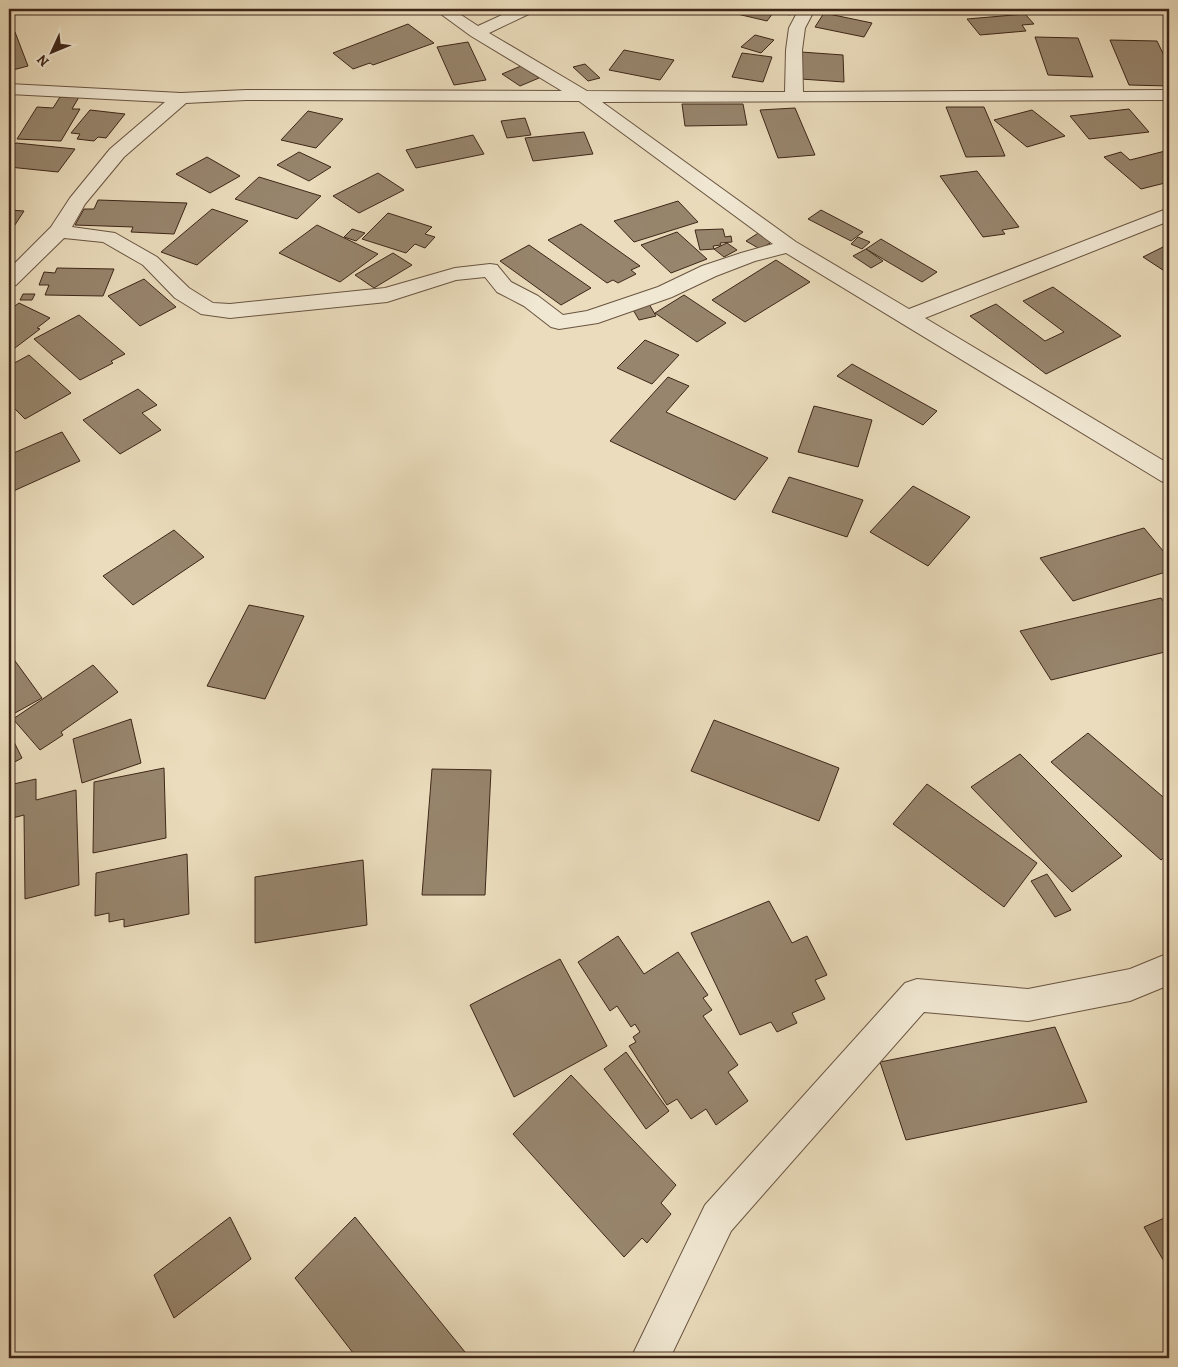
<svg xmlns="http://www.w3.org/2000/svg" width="1178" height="1367" font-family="Alegreya,serif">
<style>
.building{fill:#97856d;stroke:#3e2618}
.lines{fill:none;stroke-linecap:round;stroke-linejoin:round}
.minor-casing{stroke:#695441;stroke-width:2}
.minor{fill:#f1e8d3;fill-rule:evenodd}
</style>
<rect width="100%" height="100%" fill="#eadcbc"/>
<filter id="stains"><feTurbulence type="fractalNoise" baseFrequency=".004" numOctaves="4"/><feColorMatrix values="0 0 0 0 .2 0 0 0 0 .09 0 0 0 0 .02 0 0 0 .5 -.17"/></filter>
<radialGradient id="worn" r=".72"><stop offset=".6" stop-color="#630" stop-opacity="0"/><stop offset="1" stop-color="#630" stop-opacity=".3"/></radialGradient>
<!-- building -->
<g class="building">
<polygon points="716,9 776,9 767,21"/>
<polygon points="779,9 782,9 793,11 790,15 777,12"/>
<polygon points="824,13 872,23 864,37 815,27"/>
<polygon points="1025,14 1034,24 1022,25 1026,31 980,35 967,19"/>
<polygon points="408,24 434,43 373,65 370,63 353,69 333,53"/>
<polygon points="15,32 28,66 9,71 9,33"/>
<polygon points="755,35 774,40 761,53 741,47"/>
<polygon points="1035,37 1078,38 1093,77 1048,75"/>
<polygon points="1110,40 1157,41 1169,66 1169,86 1129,85"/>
<polygon points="468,42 486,80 454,85 437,47"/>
<polygon points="624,50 674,60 660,80 609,70"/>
<polygon points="801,52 843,55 844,82 801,79"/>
<polygon points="742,53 772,57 763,82 732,77"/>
<polygon points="585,64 600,78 588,81 573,67"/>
<polygon points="521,66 539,78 520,86 502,74"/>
<polygon points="60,97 79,97 72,109 80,109 61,141 17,139 37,107 53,108"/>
<polygon points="682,104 743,104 747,125 685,126"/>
<polygon points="946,107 984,107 1005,156 966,157"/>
<polygon points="795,108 815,155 778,158 760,110"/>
<polygon points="1129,109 1149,132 1089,139 1070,116"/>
<polygon points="90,110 125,114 106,138 98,137 94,141 77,139 80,134 71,133"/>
<polygon points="1032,110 1065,136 1027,147 994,120"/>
<polygon points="308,111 343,119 316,148 281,140"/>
<polygon points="525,118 531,135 507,138 501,121"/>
<polygon points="584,132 593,154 533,161 525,138"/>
<polygon points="473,135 484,154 416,168 406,150"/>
<polygon points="16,143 75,149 58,172 9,167 9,151"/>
<polygon points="1169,150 1169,182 1141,189 1104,157 1121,152 1130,160"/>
<polygon points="299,152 331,167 309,181 277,165"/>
<polygon points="207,157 240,176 210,193 176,174"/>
<polygon points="977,171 1019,227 1002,230 1005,234 983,237 940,176"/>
<polygon points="378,173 404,190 359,213 333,196"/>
<polygon points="259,177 321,196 297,219 235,199"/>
<polygon points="98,200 187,203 174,234 131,232 133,227 75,225 84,209 94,209"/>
<polygon points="678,201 698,222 634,242 614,221"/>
<polygon points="212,209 248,221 197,265 161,252"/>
<polygon points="9,210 24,211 9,234"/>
<polygon points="821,210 863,232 851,241 808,219"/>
<polygon points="388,213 432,227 425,234 435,237 425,248 415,244 406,253 362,239"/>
<polygon points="581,224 640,266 631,270 636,274 618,283 613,280 607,283 548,240"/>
<polygon points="317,225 378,254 340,282 279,253"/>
<polygon points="352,229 365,233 356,241 344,237"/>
<polygon points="723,229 725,237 731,236 732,242 720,243 721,245 713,246 714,249 700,250 695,230"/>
<polygon points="763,230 777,239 760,249 746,241"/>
<polygon points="677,232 707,259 671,273 641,245"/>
<polygon points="858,237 870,242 862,249 851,244"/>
<polygon points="881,239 937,272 922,282 866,249"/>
<polygon points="727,243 737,250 724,257 714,249"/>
<polygon points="1169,244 1169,274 1143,257"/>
<polygon points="529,245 591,288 561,305 500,261"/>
<polygon points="866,249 883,261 871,268 853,256"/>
<polygon points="393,253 412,265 374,288 355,275"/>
<polygon points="776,260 810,282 745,322 712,300"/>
<polygon points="57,268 114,269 103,296 45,295 49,285 39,285 44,272 55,273"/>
<polygon points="144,279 176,307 140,326 108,296"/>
<polygon points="1053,287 1121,336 1046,374 970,316 996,304 1045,341 1064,332 1023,301"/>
<polygon points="23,294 35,294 32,300 20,300"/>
<polygon points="684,295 726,323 697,342 655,313"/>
<polygon points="19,303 50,318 37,328 40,329 11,351 9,350 9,310"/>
<polygon points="649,304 656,316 639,320 632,308"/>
<polygon points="79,315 125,354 111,361 113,363 80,380 34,339"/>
<polygon points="645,340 679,355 652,384 617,368"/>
<polygon points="29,355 71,393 25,419 9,403 9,366"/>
<polygon points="852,364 937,411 923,425 837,376"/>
<polygon points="668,377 689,386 666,412 768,458 735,500 610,441"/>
<polygon points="138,389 157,405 142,413 161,430 120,454 83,420"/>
<polygon points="814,406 872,420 858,467 798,452"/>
<polygon points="62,432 80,461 9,493 9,455"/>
<polygon points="789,477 863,500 847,537 772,512"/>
<polygon points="913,486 970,517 928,566 870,532"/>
<polygon points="1144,528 1169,558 1169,571 1073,601 1040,558"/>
<polygon points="174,530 204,557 133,605 103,576"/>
<polygon points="1161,598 1169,609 1169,651 1051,680 1020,631"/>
<polygon points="249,605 304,616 265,699 207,686"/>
<polygon points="10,654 42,698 15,713 9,704 9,655"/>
<polygon points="93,665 118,692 61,732 63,735 40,750 13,719"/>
<polygon points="131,719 141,763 82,783 73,739"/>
<polygon points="714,720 839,768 819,821 691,771"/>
<polygon points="9,732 22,758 9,765"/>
<polygon points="1088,733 1169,802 1169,853 1161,860 1051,762"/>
<polygon points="1020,754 1122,856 1072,892 971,787"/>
<polygon points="164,768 166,838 93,853 94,782"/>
<polygon points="432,769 491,770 485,895 422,895"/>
<polygon points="36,779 36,800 76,790 79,885 25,899 24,815 9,819 9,785"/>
<polygon points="927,784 1037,863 1004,907 893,824"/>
<polygon points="187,854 189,914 124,927 124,919 109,922 109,913 95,916 96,873"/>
<polygon points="363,860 367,925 255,943 255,877"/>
<polygon points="1047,874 1071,910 1055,917 1031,881"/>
<polygon points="769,901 792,943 807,936 827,975 815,980 825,999 792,1013 797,1023 777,1032 771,1022 740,1035 691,933"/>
<polygon points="618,936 644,974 678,952 708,995 703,998 712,1010 703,1016 738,1065 728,1072 748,1101 716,1125 706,1109 691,1119 677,1099 667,1105 629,1046 636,1042 633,1037 640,1032 635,1024 631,1027 617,1006 610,1011 578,962"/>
<polygon points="560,959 607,1046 514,1097 470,1005"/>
<polygon points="1055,1027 1087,1102 906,1140 880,1062"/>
<polygon points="626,1052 669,1111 646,1129 604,1069"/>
<polygon points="571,1075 676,1185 661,1203 671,1214 647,1243 642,1238 624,1257 513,1134"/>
<polygon points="1169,1216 1169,1270 1144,1227"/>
<polygon points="230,1217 251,1259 174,1318 154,1275"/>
<polygon points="355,1217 465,1352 460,1358 357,1358 295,1278"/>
</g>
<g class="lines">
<!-- minor casing -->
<g class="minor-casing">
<g id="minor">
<path d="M434,9H452L478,26L515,9H535L533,12L489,33L587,91L785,92L786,50L789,28L799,9H815L805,28L802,50L803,92L1169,90V100L602,102L796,242L909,309L1169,208V221L925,318L1169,464V484L1161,481L786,253L755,261L716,276L672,297L598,323L559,329L551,327L524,306L497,292L485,277L456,280L387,302L230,318L201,314L175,298L143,265L103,242L64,238L16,285L9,286V269L51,227L70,198L110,149L165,102L9,94V84L181,93L246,90L562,91L471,36ZM246,100L579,101L773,244L741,253L702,266L658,287L587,311L563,315L538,296L511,282L497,265L490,264L455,268L385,288L230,304L213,303L189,288L157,257L115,233L72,227L85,204L124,157L186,103Z"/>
<polygon points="1169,953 1169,985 1130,1001 1028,1021 924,1012 731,1231 670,1358 631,1358 705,1205 905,983 917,979 1028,989 1130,969"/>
</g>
</g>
<!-- minor -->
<use href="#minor" class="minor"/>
</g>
<!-- margin -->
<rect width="1178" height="1367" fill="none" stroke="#eadcbc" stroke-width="30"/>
<rect x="10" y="10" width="1158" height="1347" fill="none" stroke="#3e2618" stroke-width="2.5"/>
<rect x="15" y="15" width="1148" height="1337" fill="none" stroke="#3e2618"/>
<!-- north arrow -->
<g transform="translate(52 52) rotate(226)" stroke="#f1e8d3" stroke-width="4" paint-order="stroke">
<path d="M0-4L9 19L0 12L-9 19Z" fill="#3e2618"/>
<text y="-8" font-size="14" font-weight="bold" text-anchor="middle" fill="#3e2618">N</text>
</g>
<rect width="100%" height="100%" filter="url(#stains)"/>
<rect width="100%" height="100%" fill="url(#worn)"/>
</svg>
